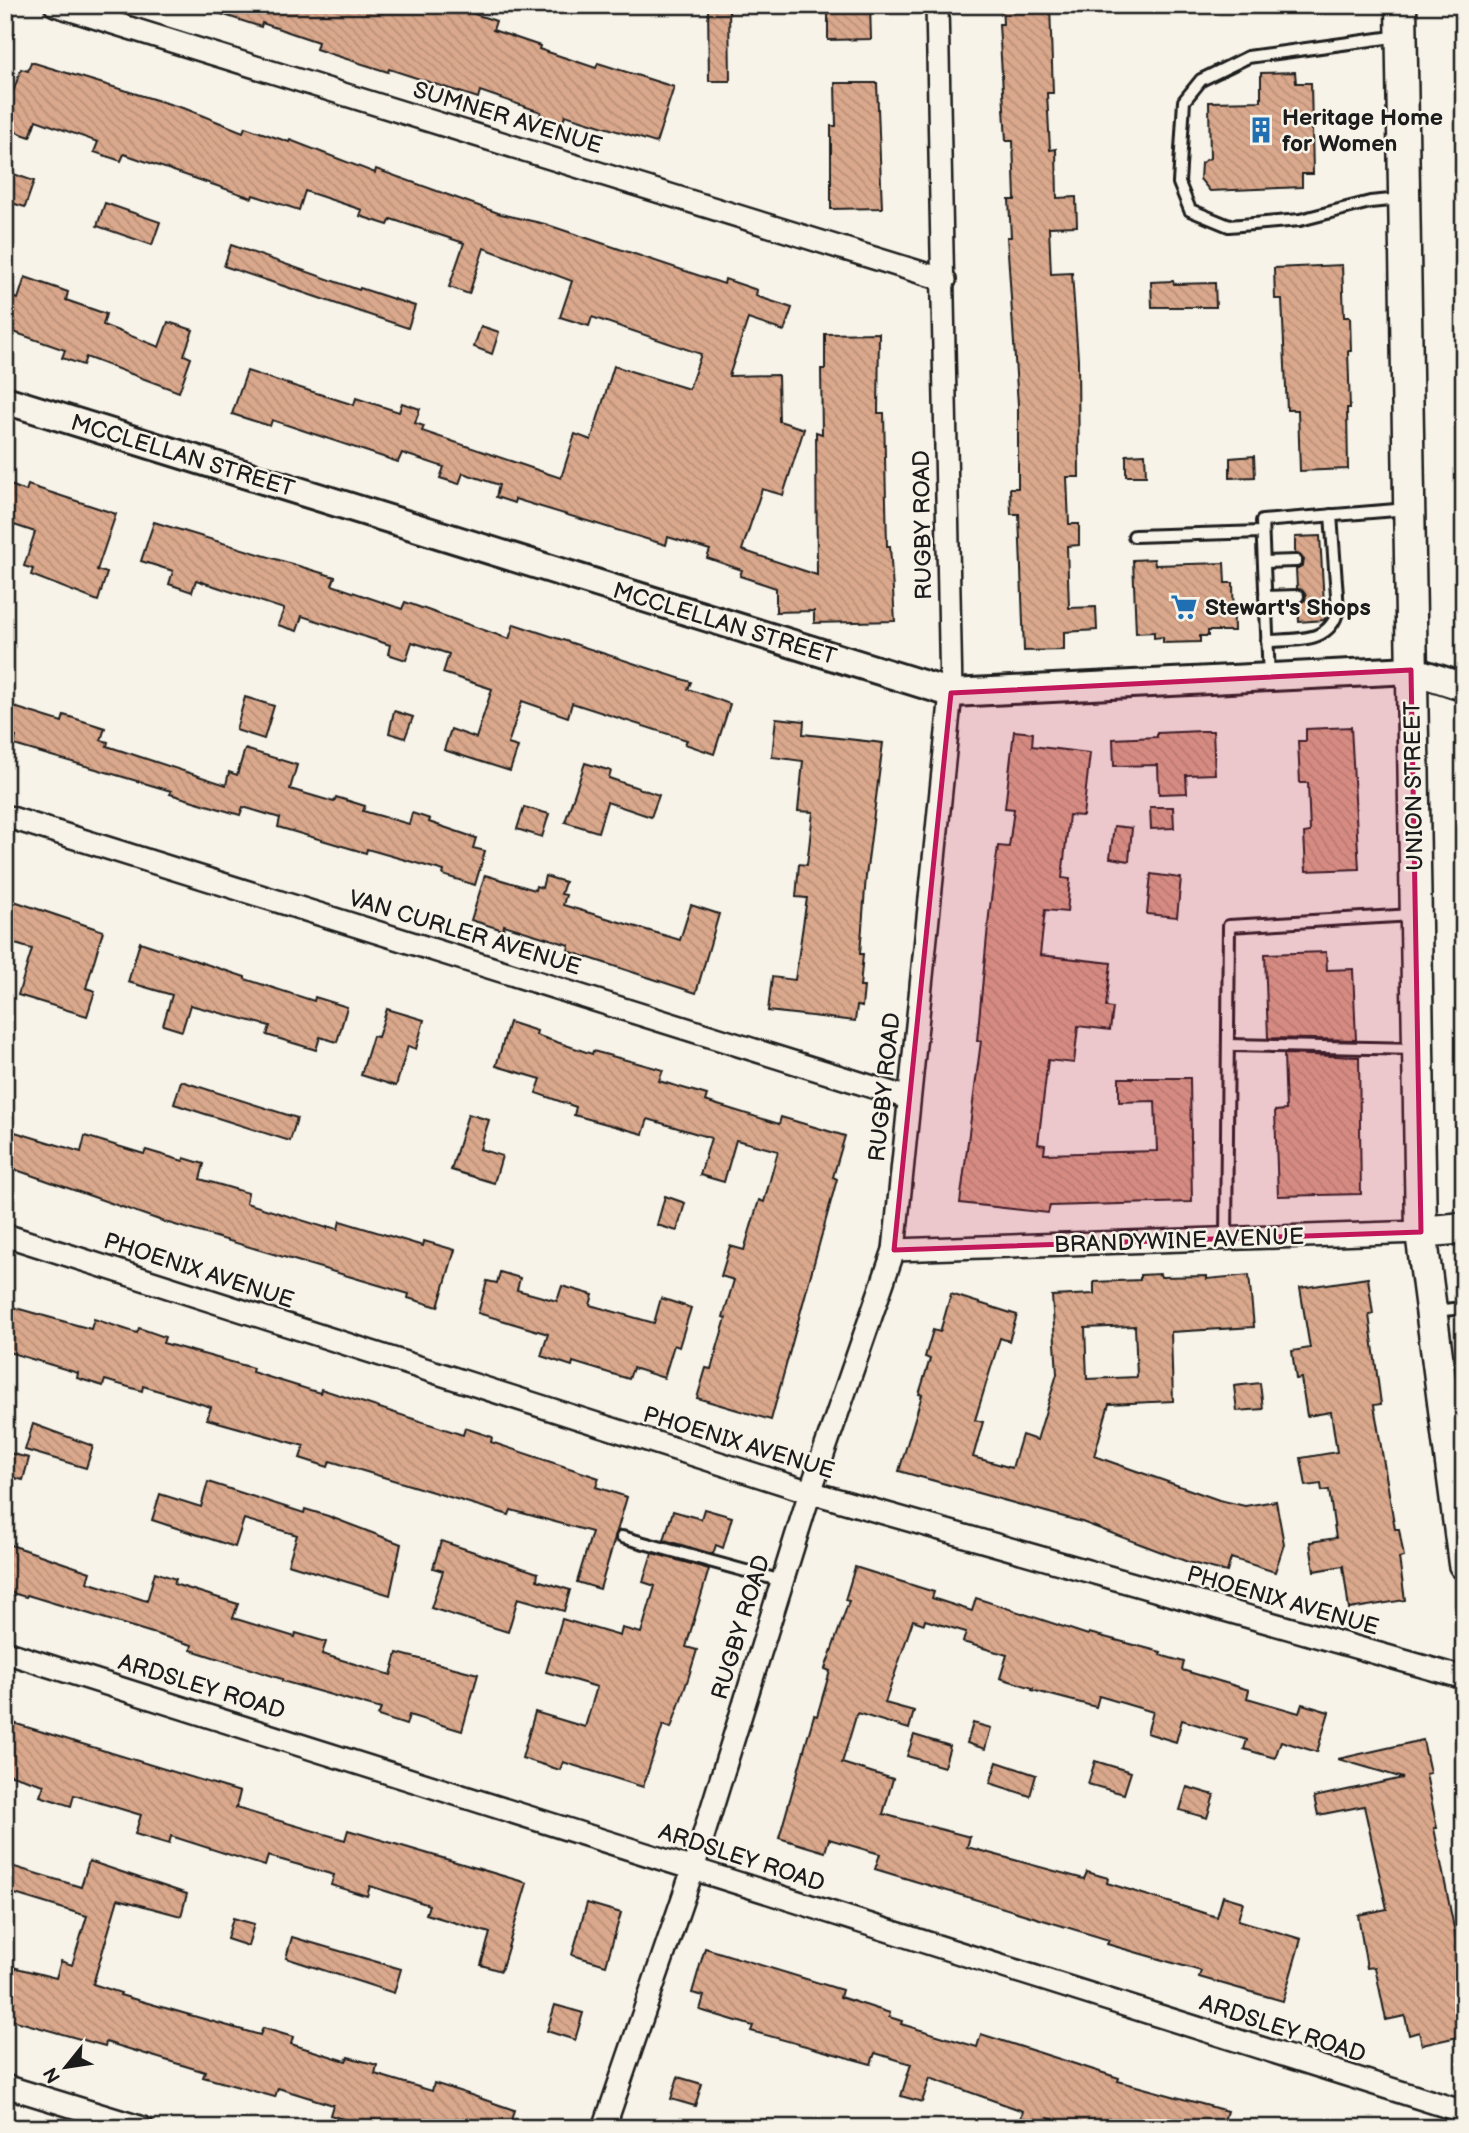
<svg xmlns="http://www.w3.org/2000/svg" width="1469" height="2133" font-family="'Balsamiq Sans',sans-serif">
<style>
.building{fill:url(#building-back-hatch);stroke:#1c1c1c;stroke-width:2;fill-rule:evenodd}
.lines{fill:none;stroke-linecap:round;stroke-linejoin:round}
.service-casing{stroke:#1c1c1c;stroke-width:16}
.minor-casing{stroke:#1c1c1c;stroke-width:26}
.tertiary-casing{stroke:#1c1c1c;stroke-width:32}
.secondary-casing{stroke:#1c1c1c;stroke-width:35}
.service{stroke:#f7f3e8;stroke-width:10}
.minor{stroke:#f7f3e8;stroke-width:21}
.tertiary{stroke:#f7f3e8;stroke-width:26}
.secondary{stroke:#f7f3e8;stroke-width:30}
.marked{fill:#c2185b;fill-opacity:0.2;stroke:#c2185b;stroke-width:5;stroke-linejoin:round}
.labels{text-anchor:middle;stroke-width:5;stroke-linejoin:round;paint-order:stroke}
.street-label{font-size:23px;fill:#1c1c1c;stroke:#f7f3e8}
.poi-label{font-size:23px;font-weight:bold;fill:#1c1c1c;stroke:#f7f3e8;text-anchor:start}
</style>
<defs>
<pattern id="building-back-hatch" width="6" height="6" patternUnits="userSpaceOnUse" patternTransform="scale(1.75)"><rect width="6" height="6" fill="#daa88c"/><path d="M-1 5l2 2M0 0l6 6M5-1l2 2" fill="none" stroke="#ba9078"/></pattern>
</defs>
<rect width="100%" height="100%" fill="#f7f3e8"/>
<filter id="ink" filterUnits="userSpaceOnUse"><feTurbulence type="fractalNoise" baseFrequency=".0143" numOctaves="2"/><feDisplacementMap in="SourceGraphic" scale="14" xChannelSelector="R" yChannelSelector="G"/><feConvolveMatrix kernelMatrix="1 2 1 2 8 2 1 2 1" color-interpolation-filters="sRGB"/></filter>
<g filter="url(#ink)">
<!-- building -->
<g class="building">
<polygon points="207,5 447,5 496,21 493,30 540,46 539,49 596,68 598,63 674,87 656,143 565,115 562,125 539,118 541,112 480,91 478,98 389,69 388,72 334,55 316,49 318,42 262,23 261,27 206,9"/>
<polygon points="708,5 729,5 730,81 709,81"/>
<polygon points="870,5 871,39 828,40 828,6"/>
<polygon points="1002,5 1050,5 1053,93 1047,93 1050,150 1056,149 1057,198 1076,197 1077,226 1049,227 1051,274 1072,273 1078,359 1079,477 1067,477 1069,524 1079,524 1079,545 1067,546 1069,608 1096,607 1097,630 1064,632 1064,650 1024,651 1019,514 1011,514 1010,488 1018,488 1018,405 1007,237 1011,237 1009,200 1015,200 1013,141 1006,141 999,24 1003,24"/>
<polygon points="31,62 186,109 243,132 245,127 289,142 290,140 375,173 376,169 501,214 545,224 724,284 725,279 757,290 756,296 792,308 784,331 748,319 729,376 778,375 779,421 804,429 783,495 762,489 742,550 817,575 816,432 822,434 821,369 825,369 825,334 879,333 878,413 884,413 887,546 890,546 895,621 814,623 814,611 776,612 776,588 740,576 742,570 707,558 710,550 668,537 666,545 515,499 514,503 496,497 499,485 463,473 459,484 440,478 444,467 402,453 398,462 272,420 270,426 232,414 247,371 354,405 356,398 399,412 402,403 420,409 415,423 424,426 422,431 561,478 575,434 591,440 614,366 689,389 701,354 592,317 589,326 560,317 572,281 484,248 469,294 449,287 464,243 391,219 388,225 360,216 362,210 305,191 299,210 253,195 252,198 124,154 121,161 94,152 98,142 36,120 30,137 5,128 5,115 21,69 28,71"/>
<polygon points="1295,72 1296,83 1311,83 1313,174 1302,174 1302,187 1210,191 1200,179 1201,163 1210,158 1209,102 1261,101 1261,73"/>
<polygon points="835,83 877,83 882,208 831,209 831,126 836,126"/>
<polygon points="5,171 34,181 25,207 5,201"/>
<polygon points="105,203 160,222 152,245 97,226"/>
<polygon points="231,245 359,290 360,288 415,306 408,328 224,266"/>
<polygon points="1342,265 1344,317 1350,317 1351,351 1348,351 1350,408 1347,408 1348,469 1300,471 1298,410 1287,410 1282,299 1275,299 1274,268"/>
<polygon points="25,277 68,292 66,300 106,314 103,325 159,347 168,322 193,330 184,355 191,358 179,392 86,357 83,365 62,358 65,350 5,329 5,295 18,299"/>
<polygon points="1173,281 1174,284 1215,283 1216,307 1152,307 1151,282"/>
<polygon points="481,326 499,332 492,354 474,347"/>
<polygon points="1145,454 1146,476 1126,476 1126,455"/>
<polygon points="1254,456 1255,477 1230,478 1230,458"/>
<polygon points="5,483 26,491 28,485 116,514 97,570 107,573 98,601 31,575 33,569 24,566 35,532 5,522"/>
<polygon points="154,522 335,577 332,585 402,609 405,602 509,639 514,624 691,682 688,689 730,704 714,754 685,744 687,740 572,703 568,717 522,701 508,744 518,747 510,771 444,750 451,729 476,738 492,689 443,673 449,654 412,642 406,660 388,654 390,645 302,616 297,631 278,625 284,609 196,580 192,592 169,584 173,571 141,561"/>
<polygon points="1320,536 1325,620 1299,622 1298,604 1305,600 1306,595 1297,588 1296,569 1303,565 1304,560 1295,553 1295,537"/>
<polygon points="1154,559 1155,565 1224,563 1225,583 1233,583 1234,631 1208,631 1208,636 1200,636 1200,642 1163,643 1163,637 1154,638 1154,632 1136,633 1133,560"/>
<polygon points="245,697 274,706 264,739 236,730"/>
<polygon points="11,706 62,722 64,715 105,728 101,740 108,742 107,746 226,785 229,772 237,775 245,749 297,765 290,789 334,802 336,797 365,806 363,811 409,824 412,813 430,819 429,822 476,838 473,848 485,851 475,885 443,875 444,871 367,849 366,853 278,827 280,818 243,807 240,815 170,794 171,791 14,745 16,737 5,733"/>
<polygon points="394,711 413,717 405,738 389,733"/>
<polygon points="776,718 804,721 803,734 883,743 866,876 860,954 863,954 860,987 864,987 862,1007 857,1006 855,1021 768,1011 772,977 795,980 807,898 796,897 799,864 807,865 813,812 798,811 803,761 772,757"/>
<polygon points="1351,727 1359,869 1306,871 1304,833 1310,832 1308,783 1300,783 1298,741 1306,741 1306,729"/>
<polygon points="1014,731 1033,733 1032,746 1090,753 1083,816 1069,815 1062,878 1070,879 1067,912 1045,910 1040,955 1111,963 1106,1007 1113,1008 1110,1030 1078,1026 1074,1063 1048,1060 1038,1144 1045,1145 1044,1154 1157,1151 1155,1101 1119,1102 1119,1078 1190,1078 1192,1202 1050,1206 1048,1213 960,1203 981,1041 977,1041 989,915 998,846 1009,847 1014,809 1005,808"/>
<polygon points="1202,731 1213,731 1215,774 1186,775 1187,793 1159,794 1158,765 1114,766 1113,739 1157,737 1157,733"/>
<polygon points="585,763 611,771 609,778 659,795 651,817 607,802 598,832 565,822"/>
<polygon points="524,807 549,814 542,837 517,829"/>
<polygon points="1150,807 1173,807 1174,828 1151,829"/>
<polygon points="1114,826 1132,828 1129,861 1110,858"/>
<polygon points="1151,874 1181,878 1177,917 1147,914"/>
<polygon points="485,875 535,890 536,886 542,888 545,876 565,882 561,894 566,895 563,905 680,940 691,905 719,914 696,993 568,951 569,945 504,925 503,930 471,920"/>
<polygon points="14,901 103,931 86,988 95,991 87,1016 18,995 32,949 5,941"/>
<polygon points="140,942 245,977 245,979 314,1001 315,997 347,1007 337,1042 320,1037 316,1050 267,1035 270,1026 190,1005 182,1031 163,1025 172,995 128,982"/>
<polygon points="1326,952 1327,970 1353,969 1356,1040 1268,1038 1265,954"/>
<polygon points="387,1009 424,1020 416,1049 408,1046 396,1086 361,1075 373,1036 378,1037"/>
<polygon points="509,1022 537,1031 536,1035 592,1054 593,1051 663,1070 659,1081 707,1095 705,1101 779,1124 781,1117 845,1136 833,1177 837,1179 771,1420 697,1398 706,1368 711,1369 726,1318 723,1317 734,1280 721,1276 730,1246 744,1250 759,1200 764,1202 778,1151 736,1140 724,1182 700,1175 711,1138 648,1119 643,1134 574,1115 576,1107 536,1093 541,1079 496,1066"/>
<polygon points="1284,1054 1359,1057 1361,1194 1278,1196 1275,1111 1286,1110"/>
<polygon points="181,1081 297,1118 290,1141 174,1104"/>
<polygon points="468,1114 489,1120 480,1149 502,1156 494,1183 451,1170"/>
<polygon points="5,1129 81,1152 85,1136 144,1154 146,1150 183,1161 184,1158 204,1164 200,1179 248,1193 246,1203 327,1228 327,1226 338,1229 340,1221 423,1246 424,1241 455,1250 438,1307 408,1298 409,1294 165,1222 5,1166"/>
<polygon points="665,1196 685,1203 677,1231 657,1225"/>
<polygon points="500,1272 520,1278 517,1290 557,1301 562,1286 593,1295 590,1305 654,1323 661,1298 691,1308 679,1347 674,1345 664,1378 633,1368 629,1379 573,1362 572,1366 541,1356 548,1334 478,1313 487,1281 497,1283"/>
<path d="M1160,1274L1161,1277L1207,1276V1279L1249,1275L1254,1327L1171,1332L1173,1401L1109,1404L1094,1456L1219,1500L1245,1506L1276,1501L1284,1544L1275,1572L1231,1558L1227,1572L1188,1562L1082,1522L899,1471L922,1395L919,1394L930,1359L925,1357L933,1330L940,1332L951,1294L1017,1315L1009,1341L1000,1338L975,1420L983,1422L973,1457L1012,1468L1022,1435L1037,1440L1057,1374L1052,1296L1094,1294V1282L1140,1280V1275ZM1135,1326L1137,1377L1087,1379L1085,1328Z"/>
<polygon points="1368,1278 1373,1314 1369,1315 1381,1404 1374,1405 1395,1529 1399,1529 1404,1557 1399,1558 1405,1600 1349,1609 1343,1566 1314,1571 1310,1542 1336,1538 1329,1490 1322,1491 1321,1484 1306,1486 1301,1458 1337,1452 1331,1412 1307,1416 1301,1378 1296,1379 1292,1351 1310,1348 1300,1288"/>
<polygon points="5,1305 91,1329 94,1319 137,1333 139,1328 165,1337 163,1343 253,1368 252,1372 320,1393 321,1389 463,1435 465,1428 492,1437 491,1442 599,1478 596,1487 627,1497 600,1589 577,1582 592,1532 511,1510 509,1515 330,1461 328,1467 300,1458 304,1446 207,1419 211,1407 143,1386 142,1391 105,1380 103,1386 77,1378 78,1373 5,1351"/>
<polygon points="1260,1383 1263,1409 1237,1411 1234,1386"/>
<polygon points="33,1424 93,1446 86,1468 25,1450"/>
<polygon points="5,1452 29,1458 23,1480 5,1476"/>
<polygon points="208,1482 304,1513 305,1509 328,1516 401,1544 390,1595 288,1564 297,1535 244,1519 235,1547 152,1520 160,1494 201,1507"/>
<polygon points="704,1509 732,1517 723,1548 716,1545 713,1554 664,1540 673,1511 701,1519"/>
<polygon points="441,1541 538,1573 537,1580 570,1590 564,1611 518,1598 508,1632 431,1608 443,1571 433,1568"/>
<polygon points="5,1543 90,1572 87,1582 147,1601 155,1572 176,1579 174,1584 238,1604 233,1618 295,1637 296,1633 326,1642 322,1654 391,1675 397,1653 478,1674 462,1731 409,1715 406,1725 378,1716 381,1709 282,1681 282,1679 191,1650 192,1645 27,1595 26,1597 5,1591"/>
<polygon points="652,1553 709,1569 686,1647 697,1650 688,1679 671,1728 663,1725 643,1787 563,1762 560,1770 522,1758 535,1712 585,1727 597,1687 546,1672 562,1619 620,1636 622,1628 641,1633 655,1586 643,1582"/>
<polygon points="855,1567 934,1592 932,1598 972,1611 976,1598 1088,1635 1089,1633 1161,1652 1160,1655 1184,1662 1182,1670 1249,1690 1247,1698 1299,1713 1302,1704 1329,1712 1317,1752 1281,1741 1275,1758 1244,1749 1247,1740 1182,1720 1176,1742 1147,1733 1153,1712 1099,1696 1096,1707 1032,1690 1033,1688 1000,1678 1007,1655 963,1642 966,1632 925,1620 924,1624 913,1620 885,1703 914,1711 909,1729 857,1713 842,1763 893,1779 883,1814 970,1837 967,1847 1084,1879 1087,1872 1108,1878 1107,1883 1217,1917 1223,1896 1243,1902 1238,1920 1301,1939 1283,2001 1199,1977 1201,1971 1107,1944 1109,1940 875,1869 880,1854 829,1839 825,1852 779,1838 814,1715 817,1716 830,1671 825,1669 849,1601 845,1600"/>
<polygon points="10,1722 240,1792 236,1808 345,1840 348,1830 527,1883 501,1971 481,1965 490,1933 426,1914 429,1905 370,1886 367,1896 331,1885 334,1875 268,1856 265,1866 171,1836 169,1844 135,1834 141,1815 74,1795 71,1806 40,1796 44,1785 5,1773 5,1736"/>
<polygon points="973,1723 991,1728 985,1749 967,1743"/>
<polygon points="914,1735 950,1746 944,1767 907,1756"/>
<polygon points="1423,1740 1430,1773 1426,1774 1437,1828 1434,1828 1462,1968 1456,1969 1464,2023 1459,2024 1462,2036 1422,2045 1419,2032 1409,2035 1405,2016 1386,2020 1375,1967 1367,1968 1358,1915 1387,1909 1364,1806 1318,1815 1314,1797 1403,1778 1338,1759"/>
<polygon points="1095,1761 1131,1772 1124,1794 1088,1784"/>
<polygon points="997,1762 1036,1775 1030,1796 990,1783"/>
<polygon points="1187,1787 1214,1795 1207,1818 1180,1810"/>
<polygon points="89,1861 187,1894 181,1916 118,1899 93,1984 121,1993 120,1995 260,2035 263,2028 293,2037 291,2044 346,2061 348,2057 377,2065 375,2074 432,2091 434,2083 468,2094 514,2110 509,2128 372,2128 330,2115 333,2105 278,2088 275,2097 203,2077 205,2072 106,2042 105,2046 5,2018 5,1965 56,1978 61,1961 72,1965 87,1916 5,1891 5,1864 81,1887"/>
<polygon points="587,1903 621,1913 606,1965 572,1955"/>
<polygon points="233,1918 254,1924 248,1946 227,1939"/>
<polygon points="292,1937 401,1969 394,1993 286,1958"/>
<polygon points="705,1948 842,1990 840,1997 890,2013 889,2017 902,2021 901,2024 977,2047 981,2034 1119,2078 1118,2081 1227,2111 1222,2128 1079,2128 1048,2118 1046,2128 1018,2128 1023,2111 930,2078 922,2102 901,2096 911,2064 875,2053 871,2064 751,2031 753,2026 700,2010 704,1996 692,1993"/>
<polygon points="555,2005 583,2013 575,2040 547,2031"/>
<polygon points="678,2077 702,2084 695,2106 671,2099"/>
</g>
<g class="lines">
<!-- service casing -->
<g class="service-casing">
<g id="service">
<polyline points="1400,36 1248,57 1201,80 1184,101 1179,183 1190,210 1229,226 1300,220 1370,202 1401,199"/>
<polyline points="1134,536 1262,532"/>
<polyline points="1264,562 1296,561"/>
<polyline points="1265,597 1298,596"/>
<path d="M1267,641C1296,639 1331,644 1338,609L1331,515"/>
<polyline points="1269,677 1262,521 1408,509"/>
<polyline points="1228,1045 1417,1049"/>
<polyline points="1226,1239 1229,926 1413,915"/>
<polyline points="1433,1311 1464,1308"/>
<polyline points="622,1537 782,1581"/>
</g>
</g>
<!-- minor casing -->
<g class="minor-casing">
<g id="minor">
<polyline points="55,5 945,280"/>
<polyline points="5,816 908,1098"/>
<polyline points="5,1235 810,1492 1464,1678"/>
<polyline points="894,1250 1421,1232"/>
<polyline points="5,1652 1464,2112"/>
<polyline points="5,2086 143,2128"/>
<polyline points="604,2128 693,1869 810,1492 894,1250 951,693 937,5"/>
</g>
</g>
<!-- tertiary casing -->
<g class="tertiary-casing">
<polyline id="tertiary" points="5,400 951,693 1411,670 1464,687"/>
</g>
<!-- secondary casing -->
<g class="secondary-casing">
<g id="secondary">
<polyline points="1401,5 1421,1232 1464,1564"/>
<polyline points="1421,1232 1464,1228"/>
</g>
</g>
<!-- service -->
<use href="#service" class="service"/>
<!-- minor -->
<use href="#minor" class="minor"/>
<!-- tertiary -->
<use href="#tertiary" class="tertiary"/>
<!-- secondary -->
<use href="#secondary" class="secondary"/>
</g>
</g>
<!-- marked area -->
<path class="marked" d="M1411,670L1421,1232L894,1250L951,693Z"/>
<!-- icons -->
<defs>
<g id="building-bare" transform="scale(2.1)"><path d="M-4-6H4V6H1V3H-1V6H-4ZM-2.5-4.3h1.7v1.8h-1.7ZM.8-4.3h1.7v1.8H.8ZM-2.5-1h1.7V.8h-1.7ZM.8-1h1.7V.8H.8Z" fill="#1f6fb2" stroke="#f7f3e8" stroke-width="2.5" paint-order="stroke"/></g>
<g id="supermarket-bare" transform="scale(2.1)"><path d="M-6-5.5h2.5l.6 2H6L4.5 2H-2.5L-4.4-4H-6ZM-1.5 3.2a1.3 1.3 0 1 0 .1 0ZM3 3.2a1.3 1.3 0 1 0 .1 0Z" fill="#1f6fb2" stroke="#f7f3e8" stroke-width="2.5" paint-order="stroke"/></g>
</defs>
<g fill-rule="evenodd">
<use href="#building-bare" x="1261" y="130"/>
<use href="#supermarket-bare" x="1184" y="607"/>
</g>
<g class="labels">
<!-- street labels -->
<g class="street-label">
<text transform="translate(508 117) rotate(17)" y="8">SUMNER AVENUE</text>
<text transform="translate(183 455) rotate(17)" y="8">MCCLELLAN STREET</text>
<text transform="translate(922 525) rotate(-91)" y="8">RUGBY ROAD</text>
<text transform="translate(725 623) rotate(17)" y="8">MCCLELLAN STREET</text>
<text transform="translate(1413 786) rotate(-91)" y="8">UNION STREET</text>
<text transform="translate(465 932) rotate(17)" y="8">VAN CURLER AVENUE</text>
<text transform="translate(884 1087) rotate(-84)" y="8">RUGBY ROAD</text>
<text transform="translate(1179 1240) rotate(-2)" y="8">BRANDYWINE AVENUE</text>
<text transform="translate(199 1270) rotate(18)" y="8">PHOENIX AVENUE</text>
<text transform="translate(739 1442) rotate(17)" y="8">PHOENIX AVENUE</text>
<text transform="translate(1283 1600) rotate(16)" y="8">PHOENIX AVENUE</text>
<text transform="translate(740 1627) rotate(-73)" y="8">RUGBY ROAD</text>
<text transform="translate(202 1686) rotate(17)" y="8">ARDSLEY ROAD</text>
<text transform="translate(742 1857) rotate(18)" y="8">ARDSLEY ROAD</text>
<text transform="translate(1283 2028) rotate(18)" y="8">ARDSLEY ROAD</text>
</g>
<!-- poi labels -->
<g class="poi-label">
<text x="1282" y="125">Heritage Home<tspan x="1282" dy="26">for Women</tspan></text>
<text x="1205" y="615">Stewart's Shops</text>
</g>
</g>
<!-- margin -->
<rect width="1469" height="2133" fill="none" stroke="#f7f3e8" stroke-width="28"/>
<rect x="14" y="14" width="1441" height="2105" fill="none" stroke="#1c1c1c" stroke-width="2.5" filter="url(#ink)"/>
<!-- north arrow -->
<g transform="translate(66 2067) rotate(240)" stroke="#f7f3e8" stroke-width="5" paint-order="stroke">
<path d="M0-5L12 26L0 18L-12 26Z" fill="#1c1c1c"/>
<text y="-10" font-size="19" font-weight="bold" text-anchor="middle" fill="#1c1c1c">N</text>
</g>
</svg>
